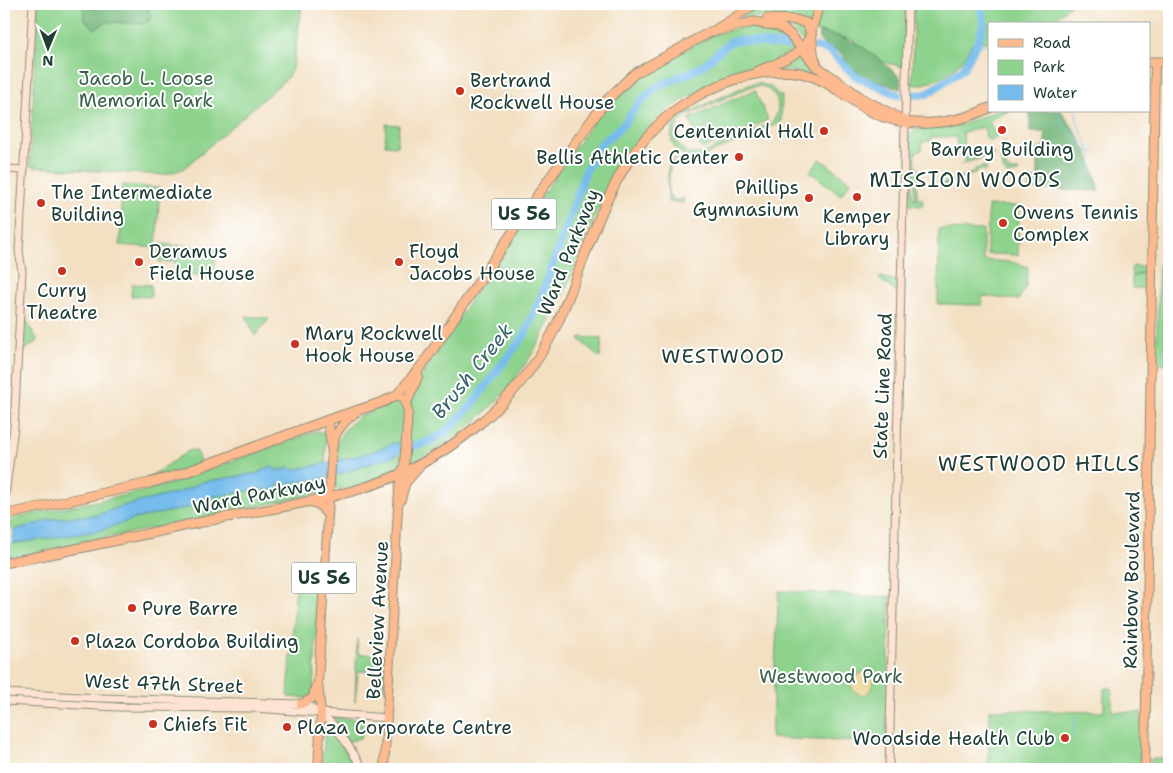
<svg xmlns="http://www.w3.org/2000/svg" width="1173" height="773" font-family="'Shantell Sans',sans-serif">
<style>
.green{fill:#8ed38d;stroke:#568860;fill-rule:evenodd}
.forest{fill:#72b578;stroke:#487956}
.sand{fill:#eeda9e;stroke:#868c69}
.water{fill:#75bcec;stroke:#4a7c90}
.pier{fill:#f3e0c3}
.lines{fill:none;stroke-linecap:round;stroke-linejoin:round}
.stream{stroke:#75bcec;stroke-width:1}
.river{stroke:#75bcec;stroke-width:8}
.secondary-casing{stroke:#898e7c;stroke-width:9}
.primary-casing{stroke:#898e7c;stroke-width:10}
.highway-casing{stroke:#898e7c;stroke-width:11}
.secondary{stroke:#fee3d2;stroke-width:7}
.primary{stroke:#fcba8e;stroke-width:8}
.highway{stroke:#fcba8e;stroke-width:9}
.poi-dot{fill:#c8321e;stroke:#fff;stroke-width:2}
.labels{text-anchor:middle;stroke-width:4;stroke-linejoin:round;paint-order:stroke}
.shield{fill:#fff;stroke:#627771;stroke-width:1}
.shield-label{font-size:18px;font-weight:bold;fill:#1f3d34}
.park-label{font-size:19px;fill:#3b624a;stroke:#fff}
.poi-label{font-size:19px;fill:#1f3d34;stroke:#fff;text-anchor:start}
.street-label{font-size:19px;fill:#1f3d34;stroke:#fff}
.neighbourhood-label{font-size:20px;letter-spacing:1px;fill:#1f3d34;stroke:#fff}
.water-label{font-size:20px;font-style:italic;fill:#39636b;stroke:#fff}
.quarter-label{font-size:21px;letter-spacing:1px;fill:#1f3d34;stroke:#fff}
</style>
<rect width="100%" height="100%" fill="#fff"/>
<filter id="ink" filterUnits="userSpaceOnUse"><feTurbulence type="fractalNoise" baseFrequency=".02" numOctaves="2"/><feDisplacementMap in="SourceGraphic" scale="10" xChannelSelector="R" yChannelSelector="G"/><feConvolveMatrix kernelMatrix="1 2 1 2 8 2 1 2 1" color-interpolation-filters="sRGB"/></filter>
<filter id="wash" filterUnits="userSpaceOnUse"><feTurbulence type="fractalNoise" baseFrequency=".0096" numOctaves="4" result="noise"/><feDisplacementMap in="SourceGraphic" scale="20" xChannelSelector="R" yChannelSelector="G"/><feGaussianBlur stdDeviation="1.12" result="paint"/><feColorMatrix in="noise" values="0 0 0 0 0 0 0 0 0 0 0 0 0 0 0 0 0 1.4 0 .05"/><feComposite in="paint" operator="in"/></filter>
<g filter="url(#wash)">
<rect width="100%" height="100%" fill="#f3e0c3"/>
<!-- green -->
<g class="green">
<polygon points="38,4 302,4 293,67 287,78 183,169 163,175 34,167 30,165"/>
<polygon points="762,4 817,4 811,25 766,17 739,18"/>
<polygon points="822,4 906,4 904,67 883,62 851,39 815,31"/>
<path d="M914,4H1071L1050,24H989V41L971,44C963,68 937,85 912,85Z"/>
<polygon points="799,21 808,30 804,43 792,30 781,23"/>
<path d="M758,24L785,32L798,48C746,80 695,78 649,128C614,165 597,210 579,256C539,356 498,427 395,470C382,475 347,494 335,489L337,444L343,431L358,417L394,402L421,377L476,291L597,116L627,87L651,69L715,34Z"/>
<polygon points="802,55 815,71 827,79 777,68"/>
<path d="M759,83L771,87L779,96H782L781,122L691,162C688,156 683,156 678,151C668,142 670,126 679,117L747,85ZM759,86C778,90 784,109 771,123L702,154H689L678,145L675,131L679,122L685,116L750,87Z"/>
<polygon points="755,90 768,120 702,149 689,119"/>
<polygon points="997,111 1009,111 990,120 989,122 997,138 991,141 986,138 984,127 963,132 964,149 957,150 956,137 931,137 931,141 922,142 922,150 915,153 916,167 912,168 912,196 914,200 922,199 923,204 920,206 910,205 908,199 909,136 916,129 955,127"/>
<polygon points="386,124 399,125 397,146 385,145"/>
<path d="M1006,142L1004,143V167H1007L1008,171H1019L1018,173L1007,175C1000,169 998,148 1006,142Z"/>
<polygon points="988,147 994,155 960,164 965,162 965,155 967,159 989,154"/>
<polygon points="675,158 686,160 676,159 670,167 668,195 671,196 672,200 682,200 683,197 683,203 668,202 668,166"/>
<polygon points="820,159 851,182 841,195 810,172"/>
<polygon points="985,166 987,170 985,172 983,169 963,179 939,187 938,181 941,184 975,172 975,169"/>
<polygon points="914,168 918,168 919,178 916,179 918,198 915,199"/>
<polygon points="122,185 160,188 156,248 120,245"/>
<polygon points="988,206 1019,206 1018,255 987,254"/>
<polygon points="939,229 983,230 983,260 1012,262 1028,267 1026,287 1018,300 982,296 982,305 938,304"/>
<polygon points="160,244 174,245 173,262 159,262"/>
<polygon points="177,245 216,249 214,277 174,273"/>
<polygon points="1159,263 1169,263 1169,362 1161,364 1156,360"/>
<polygon points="1133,266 1147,267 1147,270 1132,276 1131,268"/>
<polygon points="1147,271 1146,288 1132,288 1132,277"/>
<polygon points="880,277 898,281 898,293 879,279"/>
<polygon points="132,284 151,285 151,297 131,296"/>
<polygon points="246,316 267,318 269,319 255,336"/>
<polygon points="25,318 38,341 22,352 23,320"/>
<polygon points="581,337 602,339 600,358 579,339"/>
<polygon points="316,431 322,432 326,438 325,486 321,493 15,557 8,555 10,523 13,518 141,492 173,483"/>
<polygon points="190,450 196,451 200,462 173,474 146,479"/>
<polygon points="296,584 317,586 319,589 313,693 305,698 288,697"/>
<polygon points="779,591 890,597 887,743 771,738"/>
<polygon points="357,639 358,654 386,655 384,690 383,677 380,676 380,672 358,671 355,702"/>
<polygon points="1104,688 1112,688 1112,712 1141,712 1141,764 1139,768 988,769 989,710 1104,712"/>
<polygon points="334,718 363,719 362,737 348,742"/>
<polygon points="328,724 357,769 322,769 325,726"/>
<polygon points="1156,758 1169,758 1169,769 1151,769 1151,759"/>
</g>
<!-- forest -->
<g class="forest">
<polygon points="83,4 142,4 147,7 151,15 149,21 142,24 107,22 95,29 84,19"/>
<path d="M819,32C857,38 872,53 900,77V89C883,82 864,80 850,67C846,63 845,57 841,54C834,46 816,47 819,32Z"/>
<path d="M1030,111H1061C1079,135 1094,161 1099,191L1029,189V179H1038V149L1045,148V132H1030Z"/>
</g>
<!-- sand -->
<path class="sand" d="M863,672L872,673L874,676C874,686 872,694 861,695L853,691L851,683L856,676Z"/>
<!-- water -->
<path class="water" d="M396,442L407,447L397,455L327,478L289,483L284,486L278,484L275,491L259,489L207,498L191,507L134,519L99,531L4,545V533L53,519L97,515L123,506L177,493L202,482L258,473L271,466L276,470L287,469L288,466L293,470C327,463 364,457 396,442Z"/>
<!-- pier -->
<polygon class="pier" points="13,529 12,546 4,548 4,531"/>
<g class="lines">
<!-- stream -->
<g class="stream">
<polyline points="975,48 989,43"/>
<polyline points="1057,111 1063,124 1091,155 1094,179"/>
<polyline points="1076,111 1078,125 1090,151 1095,152"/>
<polyline points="1074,715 1074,739"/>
</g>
<!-- river -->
<g class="river">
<polyline points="817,47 830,51 855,76 898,95"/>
<polyline points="913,95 927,94 963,69 979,39 984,20 979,4"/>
<polyline points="400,449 426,443 446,432 471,406 525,334 541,298 586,170 601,144 623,125 639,103 655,88 700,68 730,42 741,40 786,46"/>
</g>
</g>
</g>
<g filter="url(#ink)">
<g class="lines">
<!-- secondary casing -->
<g class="secondary-casing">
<g id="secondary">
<polyline points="4,169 24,170"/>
<polyline points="4,503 14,427 22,272 19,250 33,4"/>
<path d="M4,693L100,698L301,704C332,712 347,745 363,769"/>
<polyline points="4,701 119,707 255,708 387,718"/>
<polyline points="889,769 908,4"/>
</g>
</g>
<!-- primary casing -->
<g class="primary-casing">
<g id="primary">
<polyline points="716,29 756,4"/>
<path d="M757,71C804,52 807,54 819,4"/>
<polyline points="301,704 313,698 315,687"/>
<path d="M318,769L321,713L318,682L332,449C335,431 343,422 357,412"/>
<polyline points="384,769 399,489 401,473 404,466 408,412 404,398 397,395"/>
<polyline points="1145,769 1155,62"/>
</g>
</g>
<!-- highway casing -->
<g class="highway-casing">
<g id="highway">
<path d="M767,19L796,20L806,23C816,35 809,49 816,62"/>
<polyline points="1149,62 1169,62"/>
<polyline points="406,404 418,376"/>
<polyline points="328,420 332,449"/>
<polyline points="309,501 319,504 327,514"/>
<polyline points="400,501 405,483 419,467"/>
<polyline points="4,515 149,483 178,475 328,420 383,402 397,395 423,364 544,186 605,102 634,74 710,32 754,22 779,26 791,35 816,66 863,99 905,121"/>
<path d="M4,563C72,551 139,535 207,521C256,511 308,504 356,490C441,466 519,405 557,324C594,243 610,147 692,99C726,79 775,62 814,77C835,85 852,102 872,112C906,130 955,125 989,108"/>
</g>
</g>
<!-- secondary -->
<use href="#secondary" class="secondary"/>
<!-- primary -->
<use href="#primary" class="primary"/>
<!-- highway -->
<use href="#highway" class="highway"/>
</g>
</g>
<!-- markers -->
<g class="poi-dot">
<circle cx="460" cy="91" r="5"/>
<circle cx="1002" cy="130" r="5"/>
<circle cx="824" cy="131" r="5"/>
<circle cx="739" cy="157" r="5"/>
<circle cx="857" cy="197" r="5"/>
<circle cx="809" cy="198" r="5"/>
<circle cx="41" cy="203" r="5"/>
<circle cx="1003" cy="223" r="5"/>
<circle cx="139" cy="262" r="5"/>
<circle cx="399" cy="262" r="5"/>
<circle cx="62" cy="271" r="5"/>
<circle cx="295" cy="344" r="5"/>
<circle cx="132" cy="608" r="5"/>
<circle cx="75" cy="641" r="5"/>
<circle cx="153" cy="724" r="5"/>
<circle cx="287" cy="727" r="5"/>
<circle cx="1065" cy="738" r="5"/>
</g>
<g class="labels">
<!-- shield labels -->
<g class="shield">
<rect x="491.5" y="198.5" width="65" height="31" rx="4"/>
<rect x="291.5" y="562.5" width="65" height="31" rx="4"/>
</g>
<g class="shield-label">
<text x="524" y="220">US 56</text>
<text x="324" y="584">US 56</text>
</g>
<!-- park labels -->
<g class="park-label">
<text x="146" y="85">Jacob L. Loose<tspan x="146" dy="22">Memorial Park</tspan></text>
<text x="831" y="683">Westwood Park</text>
</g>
<!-- poi labels -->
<g class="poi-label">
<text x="470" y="87">Bertrand<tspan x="470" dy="22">Rockwell House</tspan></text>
<text x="814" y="138" text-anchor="end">Centennial Hall</text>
<text x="1002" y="156" text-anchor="middle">Barney Building</text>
<text x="729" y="164" text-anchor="end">Bellis Athletic Center</text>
<text x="799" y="194" text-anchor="end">Phillips<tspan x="799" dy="22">Gymnasium</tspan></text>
<text x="51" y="199">The Intermediate<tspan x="51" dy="22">Building</tspan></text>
<text x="1013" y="219">Owens Tennis<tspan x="1013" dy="22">Complex</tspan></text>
<text x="857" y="223" text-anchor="middle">Kemper<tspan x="857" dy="22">Library</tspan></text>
<text x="149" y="258">Deramus<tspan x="149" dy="22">Field House</tspan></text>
<text x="409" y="258">Floyd<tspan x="409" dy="22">Jacobs House</tspan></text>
<text x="62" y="297" text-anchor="middle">Curry<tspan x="62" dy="22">Theatre</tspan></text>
<text x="305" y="340">Mary Rockwell<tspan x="305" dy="22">Hook House</tspan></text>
<text x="142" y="615">Pure Barre</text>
<text x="85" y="648">Plaza Cordoba Building</text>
<text x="163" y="731">Chiefs Fit</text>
<text x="297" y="734">Plaza Corporate Centre</text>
<text x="1055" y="745" text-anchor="end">Woodside Health Club</text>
</g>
<!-- street labels -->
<g class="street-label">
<text transform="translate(568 252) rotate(-68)" y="7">Ward Parkway</text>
<text transform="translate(882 386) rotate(-88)" y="7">State Line Road</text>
<text transform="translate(259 494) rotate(-11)" y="7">Ward Parkway</text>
<text transform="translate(1131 580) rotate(-89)" y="7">Rainbow Boulevard</text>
<text transform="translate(377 620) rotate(-87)" y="7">Belleview Avenue</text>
<text transform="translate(164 683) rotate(2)" y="7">West 47th Street</text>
</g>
<!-- neighbourhood labels -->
<g class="neighbourhood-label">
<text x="723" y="363">WESTWOOD</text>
</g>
<!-- water labels -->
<g class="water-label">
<text transform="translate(472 371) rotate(-51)" y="7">Brush Creek</text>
</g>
<!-- quarter labels -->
<g class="quarter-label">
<text x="965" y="187">MISSION WOODS</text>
<text x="1039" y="471">WESTWOOD HILLS</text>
</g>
</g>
<!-- margin -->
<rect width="1173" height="773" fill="none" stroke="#fff" stroke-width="20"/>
<!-- legend -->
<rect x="988" y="22" width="162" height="90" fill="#ffffff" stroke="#a5b1ae"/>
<rect x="998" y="39" width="25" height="8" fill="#fcba8e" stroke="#a5b1ae"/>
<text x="1033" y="48" font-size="15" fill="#1f3d34">Road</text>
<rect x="998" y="60" width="25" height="15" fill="#8ed38d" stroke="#a5b1ae"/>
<text x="1033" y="72" font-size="15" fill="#1f3d34">Park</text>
<rect x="998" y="85" width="25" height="15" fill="#75bcec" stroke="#a5b1ae"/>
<text x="1033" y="98" font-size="15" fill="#1f3d34">Water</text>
<!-- north arrow -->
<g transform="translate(48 48) rotate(181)" stroke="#ffffff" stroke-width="4" paint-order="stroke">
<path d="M0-4L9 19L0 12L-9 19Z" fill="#1f3d34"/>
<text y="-8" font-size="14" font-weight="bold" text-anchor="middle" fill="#1f3d34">N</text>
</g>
</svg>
